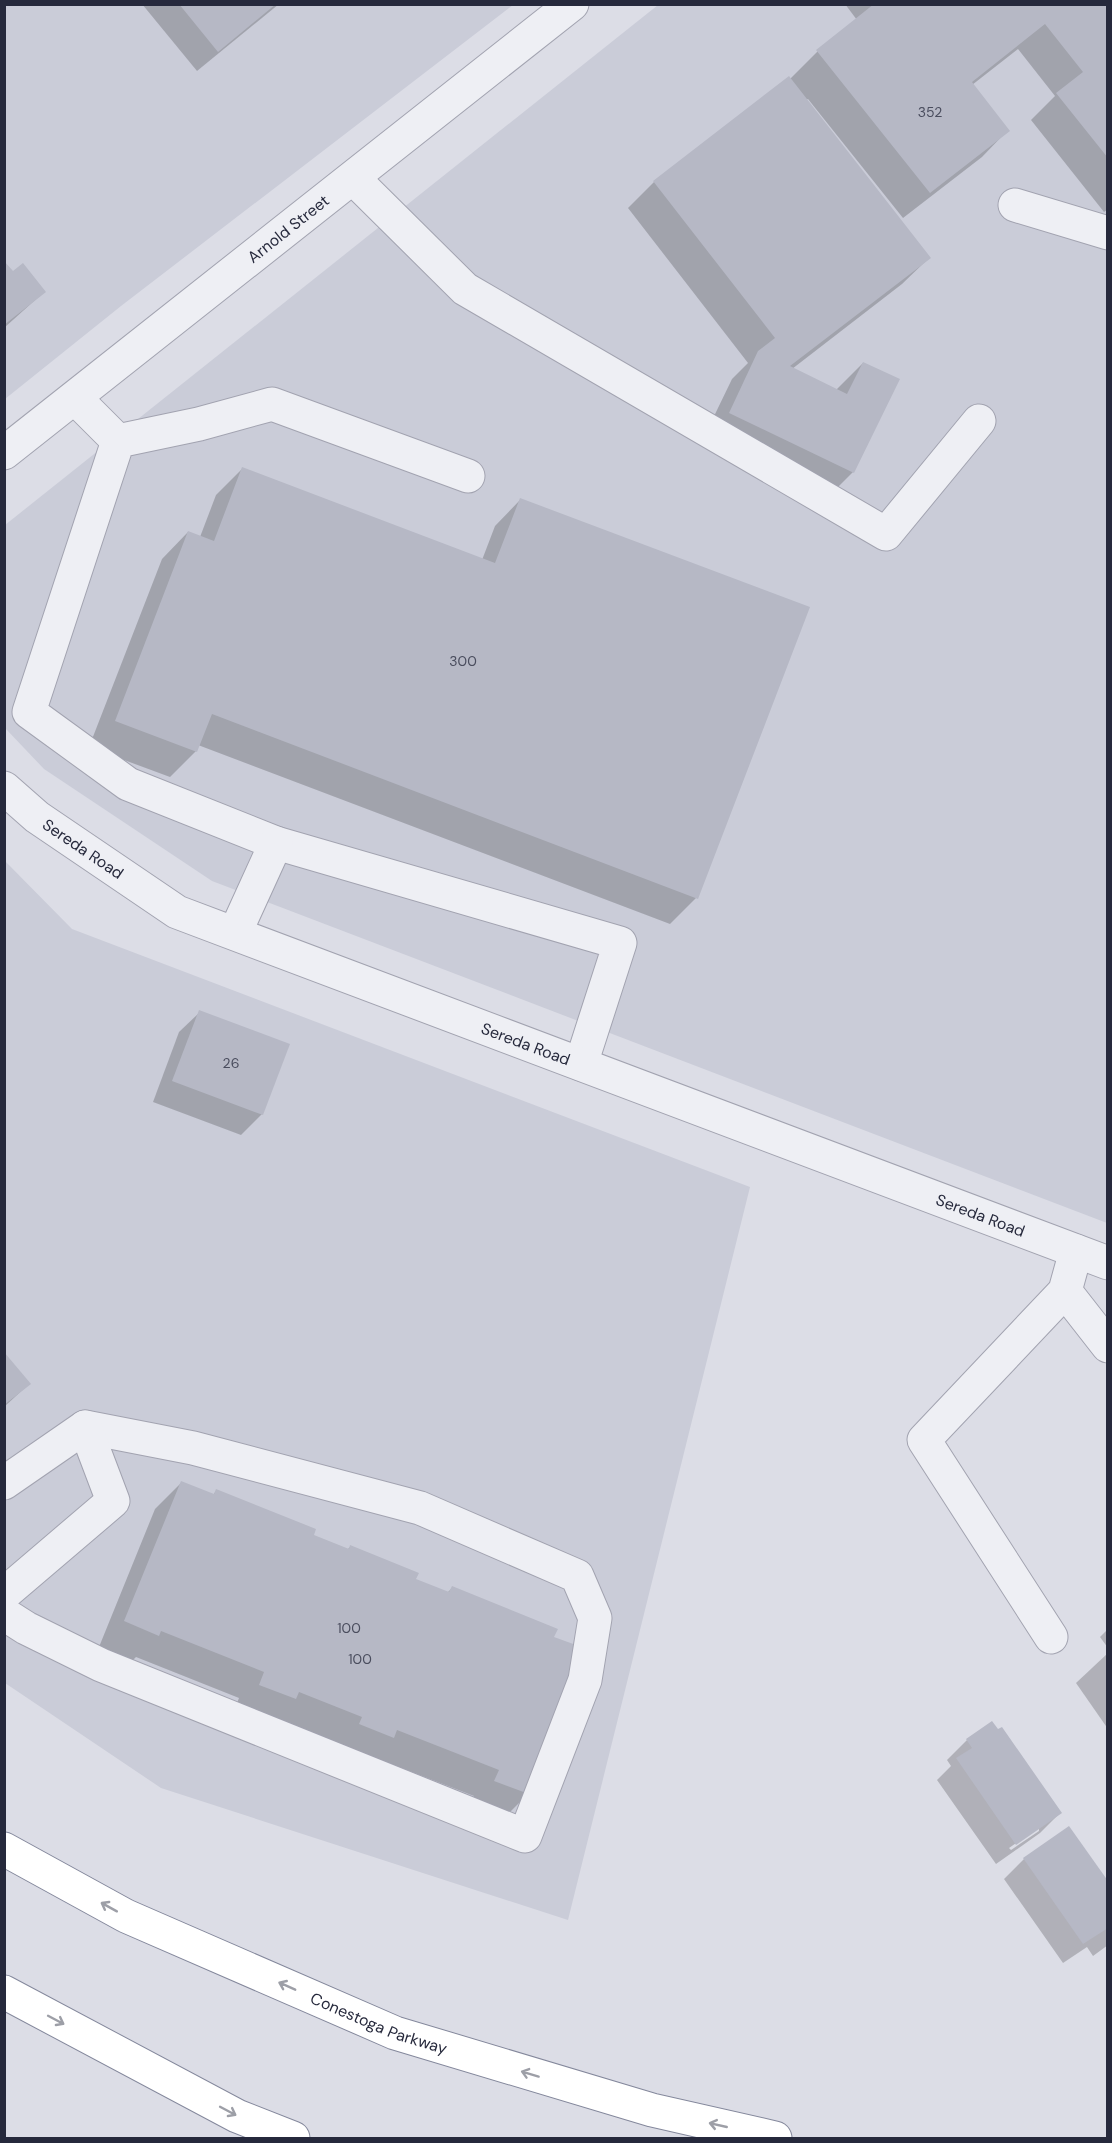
<svg xmlns="http://www.w3.org/2000/svg" width="1112" height="2143" font-family="'DM Sans',sans-serif">
<style>
.built{fill:#caccd8}
.shadow{fill:#0003;fill-rule:evenodd}
.building{fill:#b6b8c5}
.lines{fill:none;stroke-linecap:round;stroke-linejoin:round}
.minor-casing{stroke:#a2a3b0;stroke-width:35}
.highway-casing{stroke:#84889c;stroke-width:35}
.minor{stroke:#eeeff4;stroke-width:33}
.highway{stroke:#fff;stroke-width:33}
.oneway{stroke:#9d9fa7}
.labels{text-anchor:middle;stroke-width:4.5;stroke-linejoin:round;paint-order:stroke}
.number-label{font-size:14px;fill:#4a4d5e}
.street-label{font-size:16px;fill:#26293c;stroke:#ebedf4}
</style>
<rect width="100%" height="100%" fill="#dcdde6"/>
<!-- built -->
<g class="built">
<polygon points="5,5 513,5 121,306 5,399"/>
<polygon points="658,5 1107,5 1107,1223 212,881 44,769 5,728 5,525"/>
<polygon points="4,860 72,929 750,1187 568,1920 161,1788 5,1683"/>
</g>
<!-- shadow -->
<g class="shadow">
<polygon points="142,4 279,4 197,71"/>
<polygon points="845,4 1108,4 1108,209 1104,212 1031,120 1055,96 1018,49 972,85 1008,130 982,157 903,218 808,99 806,100 929,258 902,284 792,369 836,390 863,363 853,472 827,498 703,439 732,379 748,363 628,208 654,182 790,79 818,51 857,20"/>
<polygon points="4,263 13,273 44,292 4,328"/>
<polygon points="242,469 482,560 495,526 521,499 696,898 670,924 198,745 196,751 170,777 89,747 162,559 188,532 200,537 216,495"/>
<polygon points="200,1012 262,1114 241,1135 153,1102 179,1032"/>
<polygon points="4,1354 29,1384 4,1407"/>
<polygon points="181,1483 213,1495 216,1491 312,1536 347,1550 350,1547 414,1580 447,1593 452,1588 553,1637 528,1794 502,1820 469,1807 474,1796 373,1757 367,1763 234,1711 239,1698 136,1657 132,1661 99,1647 155,1509"/>
<polygon points="1108,1629 1108,1648 1100,1637"/>
<polygon points="1108,1653 1108,1729 1076,1683"/>
<path d="M967,1740L1060,1813L1040,1833L996,1864L937,1780L951,1766L947,1760ZM1039,1827V1831L1011,1850L1009,1848Z"/>
<polygon points="1024,1859 1108,1884 1108,1945 1093,1956 1087,1947 1063,1963 1004,1879"/>
</g>
<!-- building -->
<g class="building">
<polygon points="179,4 276,4 218,52"/>
<polygon points="874,4 1108,4 1108,158 1056,93 1083,72 1045,24 972,82 1010,131 930,193 816,50"/>
<polygon points="789,76 931,258 790,366 847,394 863,362 900,379 854,473 729,413 758,351 775,338 653,181"/>
<polygon points="4,261 13,271 23,263 46,292 4,325"/>
<polygon points="242,467 495,563 520,498 810,607 698,899 212,714 197,752 115,721 188,531 214,541"/>
<polygon points="199,1010 290,1044 263,1115 172,1081"/>
<polygon points="4,1352 31,1384 4,1405"/>
<polygon points="181,1481 214,1494 216,1489 316,1529 314,1535 349,1549 350,1545 419,1573 416,1579 449,1592 452,1586 558,1629 554,1637 587,1649 529,1794 494,1781 499,1770 397,1730 394,1738 359,1724 362,1717 299,1692 296,1699 259,1685 264,1672 161,1631 159,1636 124,1621"/>
<polygon points="992,1721 998,1729 1002,1727 1062,1813 1016,1845 956,1758 972,1748 966,1739"/>
<polygon points="1069,1826 1108,1881 1108,1928 1083,1944 1023,1858"/>
</g>
<g class="lines">
<!-- minor casing -->
<g class="minor-casing">
<g id="minor">
<polyline points="353,178 465,289 886,534 979,421"/>
<polyline points="1015,205 1108,233"/>
<polyline points="75,398 118,441"/>
<path id="s1" d="M4,453L572,4"/>
<polyline points="468,476 272,404 199,424 118,441 29,712 128,784 276,843 620,943 581,1064"/>
<path id="s2" d="M4,788L37,817L177,912L1108,1263"/>
<polyline points="235,933 276,843"/>
<polyline points="1065,1291 1108,1346"/>
<polyline points="4,1483 85,1427 193,1448 420,1508 577,1576 595,1618 585,1680 525,1836 101,1665 26,1628 4,1614"/>
<polyline points="4,1594 113,1501 85,1427"/>
<polyline points="1051,1637 924,1440 1065,1291 1076,1251"/>
</g>
</g>
<!-- highway casing -->
<g class="highway-casing">
<g id="highway">
<path id="s3" d="M4,1849L126,1916L395,2033L652,2110L775,2138"/>
<polyline points="4,1992 237,2116 293,2138"/>
</g>
</g>
<!-- minor -->
<use href="#minor" class="minor"/>
<!-- highway -->
<use href="#highway" class="highway"/>
</g>
<!-- one-way arrows -->
<defs><path id="oneway-shaft" d="M-6 0H5M1.5-3L5.5 0L1.5 3" fill="none" stroke-width="1.6" stroke-linecap="round" stroke-linejoin="round" transform="scale(1.5)"/></defs>
<g class="oneway">
<use href="#oneway-shaft" transform="translate(109 1907) rotate(-151)"/>
<use href="#oneway-shaft" transform="translate(287 1986) rotate(-156)"/>
<use href="#oneway-shaft" transform="translate(56 2020) rotate(28)"/>
<use href="#oneway-shaft" transform="translate(530 2074) rotate(-163)"/>
<use href="#oneway-shaft" transform="translate(228 2111) rotate(28)"/>
<use href="#oneway-shaft" transform="translate(718 2125) rotate(-167)"/>
</g>
<g class="labels">
<!-- number labels -->
<g class="number-label">
<text x="930" y="117">352</text>
<text x="463" y="666">300</text>
<text x="231" y="1068">26</text>
<text x="349" y="1633">100</text>
<text x="360" y="1664">100</text>
</g>
<!-- street labels -->
<g class="street-label">
<text dy="6" stroke="none"><textPath href="#s1" startOffset="362">Arnold Street</textPath></text>
<text dy="6" stroke="none"><textPath href="#s2" startOffset="100">Sereda Road</textPath></text>
<text dy="6" stroke="none"><textPath href="#s2" startOffset="586">Sereda Road</textPath></text>
<text dy="6" stroke="none"><textPath href="#s2" startOffset="1072">Sereda Road</textPath></text>
<text dy="6" stroke="none"><textPath href="#s3" startOffset="414">Conestoga Parkway</textPath></text>
</g>
</g>
<!-- border -->
<rect width="1112" height="2143" fill="none" stroke="#26293c" stroke-width="12"/>
</svg>
